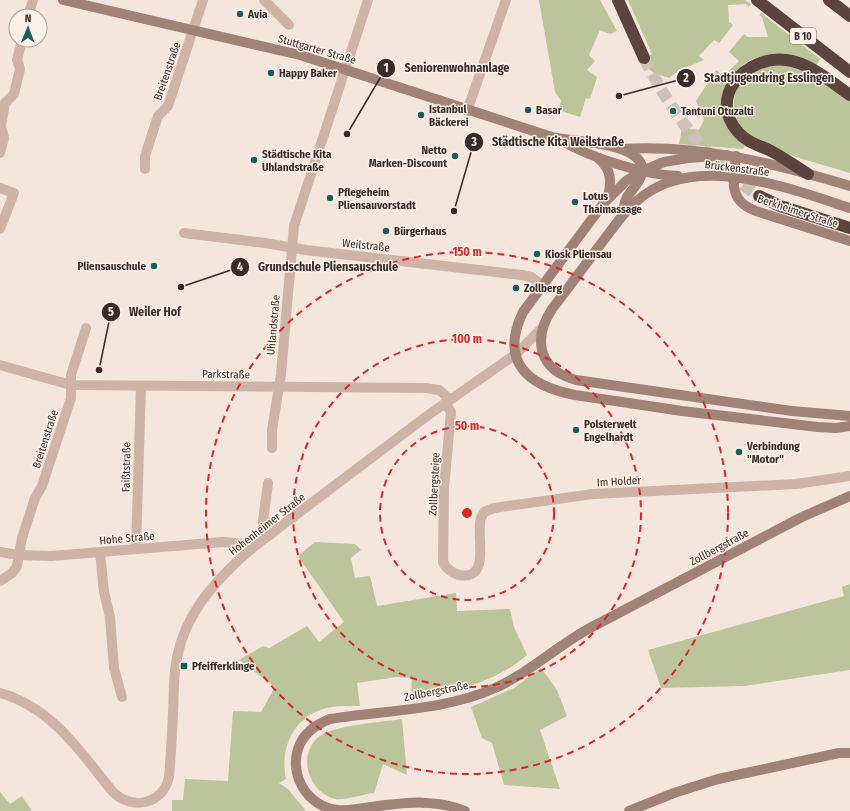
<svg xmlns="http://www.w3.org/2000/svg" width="850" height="811" font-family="'Fira Sans Condensed',sans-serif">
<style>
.green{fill:#bbc49a}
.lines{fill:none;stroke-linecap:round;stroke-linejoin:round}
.highway-tunnel{stroke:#cfc1b8;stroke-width:12;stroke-dasharray:12 6;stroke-linecap:butt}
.street{stroke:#cdb4a6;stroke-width:10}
.secondary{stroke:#a18277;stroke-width:10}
.highway{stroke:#5b443e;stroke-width:12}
.ring{fill:none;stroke:#d62828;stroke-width:2;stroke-dasharray:7 5}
.poi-dot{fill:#1a5e5c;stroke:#fbf1e9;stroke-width:1.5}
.labels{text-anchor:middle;stroke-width:3;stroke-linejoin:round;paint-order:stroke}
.shield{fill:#fbf1e9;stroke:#736662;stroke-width:1}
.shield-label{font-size:10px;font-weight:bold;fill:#392b28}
.poi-label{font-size:11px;font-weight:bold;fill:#392b28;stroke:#fbf1e9;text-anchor:start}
.street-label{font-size:11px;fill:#392b28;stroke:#fbf1e9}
.centre{fill:#d62828;stroke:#fbf1e9;stroke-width:2}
.ring-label{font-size:12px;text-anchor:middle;font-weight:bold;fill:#d62828;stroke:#fbf1e9;stroke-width:3;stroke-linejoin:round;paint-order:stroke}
.leader{fill:none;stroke:#392b28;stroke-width:1.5}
.callout-dot{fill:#392b28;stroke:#fbf1e9;stroke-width:1.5}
.mark-label{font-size:12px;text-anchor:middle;font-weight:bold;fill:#fff}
.callout-label{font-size:12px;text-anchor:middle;font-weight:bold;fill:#392b28;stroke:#fbf1e9;stroke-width:3;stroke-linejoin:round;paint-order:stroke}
</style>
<rect width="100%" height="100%" fill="#f4e6dc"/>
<!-- green -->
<g class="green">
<polygon points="539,0 600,0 617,31 610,34 600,30 589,55 595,61 587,70 597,77 590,99 586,98 580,117 558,110 561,101 555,92"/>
<polygon points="628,0 745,0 751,4 749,7 746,4 728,5 729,22 733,25 719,43 714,40 699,56 704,60 680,70 669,78 654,73 638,61 652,54"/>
<path d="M761,13L820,59L816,66C779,57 752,43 728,83L739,141L745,146L743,149L679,144L682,128L699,130L704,120L696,101L716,70L724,76L739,61L729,52L744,34L748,37H768L762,17L759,15Z"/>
<path d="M780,65L805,71L850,101V173C823,164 764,151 745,132C734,121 731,103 737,89C745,72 763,66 780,65Z"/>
<path d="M315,542L355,544L361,550L351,558L355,578L370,576L377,606L456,593L457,611L510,609L514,627L527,655C493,684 455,691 413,698L411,696L412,678L397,677L357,683L360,706C346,706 333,705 320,710C291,721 280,751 286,779L279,783L288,789L306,811H172V800H183L185,779L228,781L233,711L261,712L275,687L239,660L263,646L269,648L307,626L319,642L344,622L298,556Z"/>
<polygon points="850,584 850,670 744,686 661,688 648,650 844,596 842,587"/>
<polygon points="541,668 557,690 567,716 540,730 560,789 504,785 492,743 482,738 471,707 514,688"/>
<path d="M402,719L407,775L383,764L374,793C364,794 342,801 335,799C306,791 296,750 323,734C340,725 382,722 402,719Z"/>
<polygon points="0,792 10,804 22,796 32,811 0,811"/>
</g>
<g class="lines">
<!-- highway-tunnel -->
<path class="highway-tunnel" d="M644,58C672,113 707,162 759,196"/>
<!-- street -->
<g class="street">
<polyline points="264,0 289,25"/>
<polyline points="28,16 33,0"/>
<polyline points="467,111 506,0"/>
<polyline points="0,153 4,138 1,126 5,103 14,94 20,69 17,60 22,40"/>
<polyline points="145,169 145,156 158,116 168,106 203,0"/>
<polyline points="0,188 14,193 0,229"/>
<polyline points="184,233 265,243 306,250 522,275 531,277 542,285"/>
<polyline points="0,365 71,385 426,388 439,390 450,399"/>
<path d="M445,403L451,412L444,488L443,562C449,576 474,583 479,564C483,550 477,533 481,518L484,512L494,508L593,494L796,484L850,476"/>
<polyline points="272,448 272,430 281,374 294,226 368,0"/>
<polyline points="268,483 263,522 270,535"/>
<polyline points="136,549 141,386"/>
<polyline points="0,552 19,555 51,556 223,542 256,545"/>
<polyline points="100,552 104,592 110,617 114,668 122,697"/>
<polyline points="0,581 12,573 17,566 22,538 35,498 42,486 71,398 71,375 86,328"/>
<path d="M0,693C52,707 81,753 113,792C132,811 163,804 169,777C171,755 172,734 173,713C174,695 173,675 177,658C186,610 221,574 256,545L427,416L516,354L543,327"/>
</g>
<!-- secondary -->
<g class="secondary">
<path d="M63,0L300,55L552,137C571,142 647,141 642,173C641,182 632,189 627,197C624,202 624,209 622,215"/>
<path d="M562,141C592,158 644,175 678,176"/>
<path d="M622,149C700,144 776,164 850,186"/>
<path d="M727,155L688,158L664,162L642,171L626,181L603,204L523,312C499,362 528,386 575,395L682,411L818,427L836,428L850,426"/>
<path d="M736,156C733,181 728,201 756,211L850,241"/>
<path d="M598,158C612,169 612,183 607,199"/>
<path d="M850,208C788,188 694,151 638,200C624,211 614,227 603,241C586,264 569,287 552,309C532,340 539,370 576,380L792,411L850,416"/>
<path d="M465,811C434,798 403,803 371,807C360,809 349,811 338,810C306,807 287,772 300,744C306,731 317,724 330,719C384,710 444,711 495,688C529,673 557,646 590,628L802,517L850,496"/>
<polyline points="629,811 674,793 718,779 839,753 850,753"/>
</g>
<!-- highway -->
<g class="highway">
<polyline points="618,0 644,58"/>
<polyline points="757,0 850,72"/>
<polyline points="829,0 850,16"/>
<path d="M808,174C795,166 783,157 769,150C758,145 746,142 738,132C707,97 746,55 786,60C810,63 830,81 850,95"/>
<polyline points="759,196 780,206 850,228"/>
</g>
</g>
<!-- distance rings -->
<g class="ring">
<circle cx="467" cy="513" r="87"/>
<circle cx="467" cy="513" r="174"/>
<circle cx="467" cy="513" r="261"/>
</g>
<!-- markers -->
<g class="poi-dot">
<circle cx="240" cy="14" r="4"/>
<circle cx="271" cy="73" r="4"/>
<circle cx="528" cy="110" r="4"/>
<circle cx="673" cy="111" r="4"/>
<circle cx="421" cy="115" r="4"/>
<circle cx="455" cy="156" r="4"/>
<circle cx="254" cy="160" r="4"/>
<circle cx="330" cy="198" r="4"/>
<circle cx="575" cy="202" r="4"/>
<circle cx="386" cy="231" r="4"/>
<circle cx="537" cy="254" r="4"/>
<circle cx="154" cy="266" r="4"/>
<circle cx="516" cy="288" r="4"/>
<circle cx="576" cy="430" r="4"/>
<circle cx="739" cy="452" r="4"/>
<rect x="180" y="662" width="8" height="8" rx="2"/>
</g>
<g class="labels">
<!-- shield labels -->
<rect class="shield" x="790" y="28" width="26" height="16" rx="3"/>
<g class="shield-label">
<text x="803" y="40">B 10</text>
</g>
<!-- poi labels -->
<g class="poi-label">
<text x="248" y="18">Avia</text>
<text x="279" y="77">Happy Baker</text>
<text x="429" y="113">Istanbul<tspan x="429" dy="13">Bäckerei</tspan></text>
<text x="536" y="114">Basar</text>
<text x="681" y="115">Tantuni Otuzalti</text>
<text x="447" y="154" text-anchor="end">Netto<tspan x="447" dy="13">Marken-Discount</tspan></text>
<text x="262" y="158">Städtische Kita<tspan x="262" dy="13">Uhlandstraße</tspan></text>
<text x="338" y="196">Pflegeheim<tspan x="338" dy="13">Pliensauvorstadt</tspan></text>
<text x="583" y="200">Lotus<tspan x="583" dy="13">Thaimassage</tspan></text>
<text x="394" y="235">Bürgerhaus</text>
<text x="545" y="258">Kiosk Pliensau</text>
<text x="146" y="270" text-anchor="end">Pliensauschule</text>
<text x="524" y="292">Zollberg</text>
<text x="584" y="428">Polsterwelt<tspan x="584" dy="13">Engelhardt</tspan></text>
<text x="747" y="450">Verbindung<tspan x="747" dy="13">"Motor"</tspan></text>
<text x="192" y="670">Pfeifferklinge</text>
</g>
<!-- street labels -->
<g class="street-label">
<text transform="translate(317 49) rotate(16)" y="4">Stuttgarter Straße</text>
<text transform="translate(167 71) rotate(-71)" y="4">Breitenstraße</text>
<text transform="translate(737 168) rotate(7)" y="4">Brückenstraße</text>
<text transform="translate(798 211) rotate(18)" y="4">Berkheimer Straße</text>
<text transform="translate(366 245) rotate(6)" y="4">Weilstraße</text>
<text transform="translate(273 325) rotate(-85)" y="4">Uhlandstraße</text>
<text transform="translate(226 374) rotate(1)" y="4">Parkstraße</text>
<text transform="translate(45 439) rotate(-72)" y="4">Breitenstraße</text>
<text transform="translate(126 467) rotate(-89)" y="4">Faißtstraße</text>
<text transform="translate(619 481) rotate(-3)" y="4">Im Holder</text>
<text transform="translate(434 484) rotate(-87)" y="4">Zollbergsteige</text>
<text transform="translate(267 524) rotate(-38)" y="4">Hohenheimer Straße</text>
<text transform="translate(127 538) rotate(-5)" y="4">Hohe Straße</text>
<text transform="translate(719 547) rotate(-28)" y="4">Zollbergstraße</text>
<text transform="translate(436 691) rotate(-11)" y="4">Zollbergstraße</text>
</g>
</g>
<circle cx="467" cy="513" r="6" class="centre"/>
<g class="ring-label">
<text x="467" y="256">150 m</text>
<text x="467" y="343">100 m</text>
<text x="467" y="430">50 m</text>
</g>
<!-- callouts -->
<path class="leader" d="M347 134L386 68M619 96L686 78M454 211L474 142M181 287L240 267M99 370L111 312"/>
<g class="callout-dot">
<circle cx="347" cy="134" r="4"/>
<circle cx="619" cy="96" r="4"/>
<circle cx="454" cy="211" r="4"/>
<circle cx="181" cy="287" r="4"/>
<circle cx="99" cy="370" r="4"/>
<circle cx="386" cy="68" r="10"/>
<circle cx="686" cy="78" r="10"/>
<circle cx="474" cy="142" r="10"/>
<circle cx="240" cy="267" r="10"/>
<circle cx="111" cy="312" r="10"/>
</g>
<g class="mark-label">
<text x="386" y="72">1</text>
<text x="686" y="82">2</text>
<text x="474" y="146">3</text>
<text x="240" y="271">4</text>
<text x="111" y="316">5</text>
</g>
<g class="callout-label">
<text x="457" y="72">Seniorenwohnanlage</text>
<text x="769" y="82">Stadtjugendring Esslingen</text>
<text x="558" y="146">Städtische Kita Weilstraße</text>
<text x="328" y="271">Grundschule Pliensauschule</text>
<text x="155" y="316">Weiler Hof</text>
</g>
<!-- north arrow -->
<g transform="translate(28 28) rotate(1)"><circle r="19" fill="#fbf1e9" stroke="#ada29c"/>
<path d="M0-3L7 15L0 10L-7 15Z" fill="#1a5e5c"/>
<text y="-6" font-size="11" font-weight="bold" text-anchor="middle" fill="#392b28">N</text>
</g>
</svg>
